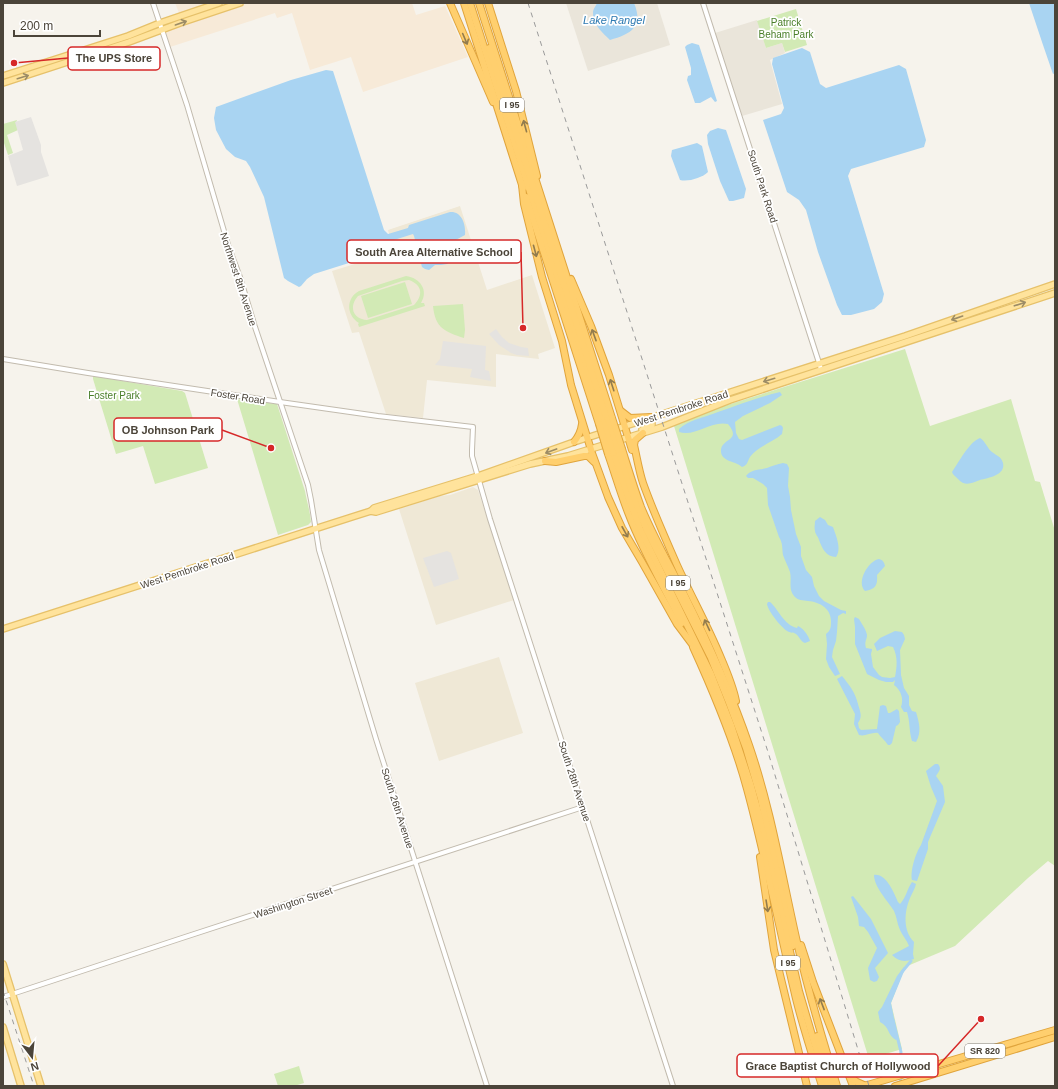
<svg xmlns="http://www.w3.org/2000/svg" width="1058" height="1089" font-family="Arial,sans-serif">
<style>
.residential{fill:#eae5da}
.commercial{fill:#f7ead8}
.education{fill:#efe8d6}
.green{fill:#d2eab5;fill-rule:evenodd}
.parking{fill:#e5e3e0}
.water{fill:#a9d4f2}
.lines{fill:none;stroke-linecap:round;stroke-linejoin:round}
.canal{stroke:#a9d4f2;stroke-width:3}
.minor-casing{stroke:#c2bbae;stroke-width:6}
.major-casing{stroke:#e6c16a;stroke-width:8}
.highway-casing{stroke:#e0a43c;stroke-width:8}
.minor{stroke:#fff;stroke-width:4}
.major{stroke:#ffe39c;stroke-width:5.5}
.highway{stroke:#ffcf6e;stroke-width:6}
.rail{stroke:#9a9a9a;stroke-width:1;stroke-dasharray:5 5;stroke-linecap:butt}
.highway-bridge-casing{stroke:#e0a43c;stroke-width:8;stroke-linecap:butt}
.highway-bridge{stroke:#ffcf6e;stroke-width:6}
.oneway{stroke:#9c8c66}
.oneway2{stroke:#937c4e}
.labels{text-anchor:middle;stroke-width:3.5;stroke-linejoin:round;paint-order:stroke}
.shield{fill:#fff;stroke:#817c74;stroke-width:1}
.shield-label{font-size:9px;font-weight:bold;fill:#4b4439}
.park-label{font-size:10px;fill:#4a7f2a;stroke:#fff}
.street-label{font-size:10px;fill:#4b4439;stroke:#fff}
.water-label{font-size:11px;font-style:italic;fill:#2e7ab2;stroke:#fff}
.leader{fill:none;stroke:#d62828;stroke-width:1.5}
.callout-dot{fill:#d62828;stroke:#fff;stroke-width:1.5}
.callout{fill:#fff;stroke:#d62828;stroke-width:1.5}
.callout-label{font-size:11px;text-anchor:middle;font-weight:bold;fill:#4b4439}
</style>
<rect width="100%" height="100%" fill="#f6f3ec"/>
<!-- residential -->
<g class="residential">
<polygon points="566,3 657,3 670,45 588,71"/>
<polygon points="757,20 766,48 782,43 785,53 770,60 782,104 742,116 715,33"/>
</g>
<!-- commercial -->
<polygon class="commercial" points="175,3 412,3 416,15 445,6 468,57 363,92 351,57 310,70 292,13 277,18 275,13 170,47 165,31 184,25"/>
<!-- education -->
<g class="education">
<polygon points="460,206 487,290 532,275 555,348 538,354 539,359 496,354 496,387 427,380 423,418 386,414 359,332 352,333 332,271 394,252 388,230"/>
<polygon points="473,487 478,490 514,600 436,625 399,509 440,496 450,495"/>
<polygon points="499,657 523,733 439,761 415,683"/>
</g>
<!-- green -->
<g class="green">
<polygon points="796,9 807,45 785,52 782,43 766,48 757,21"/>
<polygon points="17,120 16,123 18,130 7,135 13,153 8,155 3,140 3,124"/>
<path d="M406,276C420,278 429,290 421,303H424L425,306L359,327L358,324L359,323C346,315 346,298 359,291ZM409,280C423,285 423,296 414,305L367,320C352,319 349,306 358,296L402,281Z"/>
<polygon points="405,282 412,304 368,318 361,296"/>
<path d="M463,304L465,330L464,338C445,332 435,328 433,306Z"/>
<polygon points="905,349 930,426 1011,399 1035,481 1040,482 1055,531 1055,866 1048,861 1028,878 955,946 905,967 891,1003 902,1049 869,1059 674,426 724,406"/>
<polygon points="93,376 182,391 185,393 208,468 155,484 143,446 116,454 93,379"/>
<path d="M237,399L277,404L305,491C307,502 310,511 311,522L308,525L278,535Z"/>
<polygon points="299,1066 304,1083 294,1086 278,1086 274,1074"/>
</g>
<!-- parking -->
<g class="parking">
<polygon points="31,117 41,145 41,152 49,176 17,186 8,156 23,150 15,122"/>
<polygon points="496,329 502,337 509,343 521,347 528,348 529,356 517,355 511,353 499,345 489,334"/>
<polygon points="443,341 486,346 485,370 489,371 491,381 470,377 472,369 435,365 440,359"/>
<polygon points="447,551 451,553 459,579 434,587 423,558"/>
</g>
<!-- water -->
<g class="water">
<path d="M597,3H634C644,27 631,34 610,40C602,32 592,24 593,12C593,9 596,6 597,3Z"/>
<polygon points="1029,3 1055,3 1055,73 1053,74 1043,45"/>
<polygon points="692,43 699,45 717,101 715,102 711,97 700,103 695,103 687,80 688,76 691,75 691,68 685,47 687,45"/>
<polygon points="802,48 810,52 820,84 826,88 899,65 906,69 926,140 924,147 851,169 848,176 884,294 882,302 874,309 851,315 842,315 837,305 818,252 806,210 799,200 787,192 763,120 781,114 784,108 772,64 773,58"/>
<path d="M326,70L333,71L384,230L388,234L408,228L409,225L450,212C462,211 466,225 465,235L452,242L444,256L450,262L447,264L441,265H435L429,270L425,269L422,267L414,236L413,234L394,240L390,242V246L387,251L314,274L307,279L301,286L299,287L288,281L284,278L264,197L250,167L246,161L235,157L226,149L216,130L214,118L216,107L291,80Z"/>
<polygon points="718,128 726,130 746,189 744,198 733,201 729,201 720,181 708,144 707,135 710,131"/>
<path d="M697,143L702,146L708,172C702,178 688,182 680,180L671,156L672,150Z"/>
<path d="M780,392L782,395L770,403L743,416L735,422L736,433L739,439L742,440L780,425L782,426L783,428L782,434C773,442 757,447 750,457C747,462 748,465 742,467C736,461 720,462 721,450C722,438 742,441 728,424C711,420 696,437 679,432V429C688,420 706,417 718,412C739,405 759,397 780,392Z"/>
<path d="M980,438C986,442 987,448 992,452C997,456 1001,456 1003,463C1006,475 988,478 980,480C972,483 965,487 958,479C955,476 953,475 952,472C959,462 969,442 980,438Z"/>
<path d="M783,463L787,464L789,468L788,486L790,497L791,510L796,534L801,547V556L806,570L812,577L814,586L819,596L824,601L841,610L846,611V614L843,613L838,616L837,632L836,641L833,650L832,657L840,674L835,676L829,667L826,659L827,644L826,634C831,630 831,627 831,621C831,608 819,602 808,601C803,600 798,601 794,596C788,589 792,581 790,572C788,566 785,561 783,555C782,549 783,543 779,537L768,505L767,488L763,484L753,478H748L746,476C751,469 759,470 767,468C772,466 777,464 783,463Z"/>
<path d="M820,517L825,520L828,525L833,527C836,536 842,549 836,557C826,557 822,548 819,540C818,536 815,534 815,531C814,528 815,524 815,521Z"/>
<path d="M879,559C883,560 884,562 885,566L877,575C878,586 875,589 865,591C856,582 868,561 879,559Z"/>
<path d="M768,602H770C779,610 784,625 797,628L798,626C804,629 808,635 810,641L805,643C800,641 800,637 796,634C790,631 795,634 789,632C782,629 768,611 767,604Z"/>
<path d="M855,617L859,619C861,623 866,629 867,635C867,640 864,641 866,648L872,649V650L871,654L873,667L879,675L882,677L890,678L895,677C897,667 898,657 893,647L888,646L877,651L874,644L880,638L895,631L902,632L904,635L905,639L900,650L901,675L904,688L909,696V705L912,711L916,712C919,722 922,732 916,742L912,741C909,732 910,721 907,712H904L901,707C904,699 901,690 894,685L895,680L893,682H886L879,680L867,674L855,644V627L854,619Z"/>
<path d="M842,676C850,686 855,692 858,704C860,712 863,716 858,723L859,728L861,730L877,729L880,706L883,705L886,706L888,713H890L897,709L899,711L900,722L898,725L896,726L892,743L890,745H888C885,740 881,738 878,733C871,732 865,737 859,735L854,724L855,714L837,679Z"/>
<path d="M935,764H938C942,769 939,771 936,776L943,786L945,802L928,842V849L917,881L912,880C910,871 916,852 921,845L937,801L931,787L926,771Z"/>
<path d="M874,875C886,873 894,893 898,902L900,904C906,898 907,889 912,882L916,884C915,889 912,893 910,898C904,912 903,931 914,942L913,954L914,959C905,962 899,962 892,955L909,946C907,940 902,935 900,930C897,924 897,917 894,911C888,901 874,887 874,875Z"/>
<polygon points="853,896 871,919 888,953 875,968 879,977 877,981 874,982 870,980 868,968 877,948 868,932 864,927 859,926 858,917 851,897"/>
<path d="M904,967L905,969L891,1003L898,1038L896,1040C887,1035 890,1027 880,1022L878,1012L882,1007L897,976Z"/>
</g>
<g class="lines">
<!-- canal -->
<g class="canal">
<polyline points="902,972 911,961"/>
<polyline points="893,1020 901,1052 899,1069 901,1083"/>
</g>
<!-- minor casing -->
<g class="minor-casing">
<g id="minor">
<polyline points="153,3 187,105 229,248 240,277 255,327 308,485 311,500 319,550 376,739 487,1086"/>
<polyline points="703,3 821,369"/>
<polyline points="3,359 88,373 280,402 378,416 473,427 472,450 472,456 490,519 673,1086"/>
<polyline points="3,997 182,938 583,807"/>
</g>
</g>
<!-- major casing -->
<g class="major-casing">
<g id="major">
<polyline points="3,76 128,36 160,23 219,3"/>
<polyline points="3,83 129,42 180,23 240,3"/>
<polyline points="613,430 905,336 1055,284"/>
<polyline points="642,430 652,425 651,417"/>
<polyline points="371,511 374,508 478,476 574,442 605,432"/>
<polyline points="3,629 352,517 371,511 376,512 530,464 568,456 662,427 730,400 1055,293"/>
<polyline points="3,964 41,1086"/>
<polyline points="3,1027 21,1086"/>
</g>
</g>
<!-- highway casing -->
<g class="highway-casing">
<g id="highway">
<polyline points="450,3 493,102"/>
<polyline points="464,3 523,188"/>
<polyline points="470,3 603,422"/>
<polyline points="479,3 612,418"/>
<polyline points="488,3 516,91 537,176"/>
<polyline points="489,48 607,420"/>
<polyline points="522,185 524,204 542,277 562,341 571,385 592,453 608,497 622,528 642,562 677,624 692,644"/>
<polyline points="526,197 599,424"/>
<polyline points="571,279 591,326 609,375 632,450"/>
<polyline points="621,411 630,418 651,417"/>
<path d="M643,433L635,440L634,445C637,458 639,471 643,483C653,511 665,538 677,565C691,596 708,626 721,658C727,672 733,686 736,701"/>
<path d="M574,442C579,436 581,432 582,424"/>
<path d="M622,449C628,468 634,488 641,507C653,536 669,564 683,592C708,642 731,692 749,745C771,809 782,876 797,942C808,991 822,1038 837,1086"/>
<polyline points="617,450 636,505 647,531 711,658 728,700 746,748 761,799 793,946"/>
<polyline points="613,453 626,492 640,529 711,674 731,725 751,786 759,815 799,991 827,1086"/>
<path d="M608,454C615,474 621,495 629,515C643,552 664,587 682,623"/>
<polyline points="545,461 556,462 584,456 588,456 594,462"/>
<path d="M693,647C714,693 734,740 747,789C765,855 778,923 794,990C801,1022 812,1054 822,1086"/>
<polyline points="760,857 774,950 807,1086"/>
<polyline points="801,945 813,982 853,1086"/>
<polyline points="817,1036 832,1086"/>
<polyline points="850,1077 857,1082 866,1086"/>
<polyline points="864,1086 1055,1030"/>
<polyline points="895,1086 1055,1037"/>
</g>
</g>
<!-- minor -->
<use href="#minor" class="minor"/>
<!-- major -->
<use href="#major" class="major"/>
<!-- highway -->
<use href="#highway" class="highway"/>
<!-- rail -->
<g class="rail">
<polyline points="528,3 768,752 869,1086"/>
<polyline points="3,991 34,1086"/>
</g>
<!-- highway-bridge casing -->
<g class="highway-bridge-casing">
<g id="highway-bridge">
<polyline points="612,418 622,449"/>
<polyline points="607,420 617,450"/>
<polyline points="603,422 613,453"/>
<polyline points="599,424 608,454"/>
</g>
</g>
<!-- highway-bridge -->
<use href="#highway-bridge" class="highway-bridge"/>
</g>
<!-- one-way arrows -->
<defs><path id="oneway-shaft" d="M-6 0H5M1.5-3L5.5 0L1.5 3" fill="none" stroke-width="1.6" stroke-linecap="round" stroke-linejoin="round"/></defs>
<g class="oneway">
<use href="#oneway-shaft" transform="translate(181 23) rotate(-19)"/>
<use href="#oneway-shaft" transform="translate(23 77) rotate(-17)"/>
<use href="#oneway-shaft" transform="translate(1020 304) rotate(-18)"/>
<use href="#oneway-shaft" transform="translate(957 318) rotate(161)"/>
<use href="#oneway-shaft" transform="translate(769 380) rotate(163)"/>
<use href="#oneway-shaft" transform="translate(551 451) rotate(160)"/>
</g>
<g class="oneway2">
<use href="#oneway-shaft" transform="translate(465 39) rotate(67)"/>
<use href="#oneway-shaft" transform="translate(525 126) rotate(-105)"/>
<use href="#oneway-shaft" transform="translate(535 251) rotate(75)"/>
<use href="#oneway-shaft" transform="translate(594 335) rotate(-110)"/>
<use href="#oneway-shaft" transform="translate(612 385) rotate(-108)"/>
<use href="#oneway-shaft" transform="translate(625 532) rotate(61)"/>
<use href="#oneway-shaft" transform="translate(707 625) rotate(-115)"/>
<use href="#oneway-shaft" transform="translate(767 906) rotate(81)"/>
<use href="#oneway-shaft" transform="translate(822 1004) rotate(-111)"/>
</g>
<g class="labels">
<!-- shield labels -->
<g class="shield">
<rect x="500" y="98" width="24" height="14" rx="3"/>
<rect x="666" y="576" width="24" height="14" rx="3"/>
<rect x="776" y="956" width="24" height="14" rx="3"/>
<rect x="965" y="1044" width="40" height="14" rx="3"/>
</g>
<g class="shield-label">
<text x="512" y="108">I 95</text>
<text x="678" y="586">I 95</text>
<text x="788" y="966">I 95</text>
<text x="985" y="1054">SR 820</text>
</g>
<!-- park labels -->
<g class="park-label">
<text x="786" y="26">Patrick<tspan x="786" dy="12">Beham Park</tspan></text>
<text x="114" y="399">Foster Park</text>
</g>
<!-- street labels -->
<g class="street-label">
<text transform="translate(763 186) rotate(72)" y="4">South Park Road</text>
<text transform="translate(239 279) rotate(72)" y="4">Northwest 8th Avenue</text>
<text transform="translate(238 396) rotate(9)" y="4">Foster Road</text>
<text transform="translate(681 408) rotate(-18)" y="4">West Pembroke Road</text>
<text transform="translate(187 570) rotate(-18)" y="4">West Pembroke Road</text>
<text transform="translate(575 781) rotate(72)" y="4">South 28th Avenue</text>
<text transform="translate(398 808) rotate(72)" y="4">South 26th Avenue</text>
<text transform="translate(293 902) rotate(-18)" y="4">Washington Street</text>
</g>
<!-- water labels -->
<g class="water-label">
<text x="614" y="24">Lake Rangel</text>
</g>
</g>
<!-- callouts -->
<path class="leader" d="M14 63L68 58M523 328L521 252M271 448L222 430M981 1019L938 1066"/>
<g class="callout-dot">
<circle cx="14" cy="63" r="4"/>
<circle cx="523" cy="328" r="4"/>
<circle cx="271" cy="448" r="4"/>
<circle cx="981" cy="1019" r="4"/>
</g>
<g class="callout">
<rect x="68" y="47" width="92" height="23" rx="4"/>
<rect x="347" y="240" width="174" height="23" rx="4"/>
<rect x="114" y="418" width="108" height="23" rx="4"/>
<rect x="737" y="1054" width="201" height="23" rx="4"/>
</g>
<g class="callout-label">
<text x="114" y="62">The UPS Store</text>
<text x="434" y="256">South Area Alternative School</text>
<text x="168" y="434">OB Johnson Park</text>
<text x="838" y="1070">Grace Baptist Church of Hollywood</text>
</g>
<!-- border -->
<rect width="1058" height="1089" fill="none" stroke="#4b4439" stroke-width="8"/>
<!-- north arrow -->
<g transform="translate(32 1057) rotate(164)" stroke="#ffffff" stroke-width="3" paint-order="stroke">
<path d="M0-3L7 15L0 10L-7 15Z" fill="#4b4439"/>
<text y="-6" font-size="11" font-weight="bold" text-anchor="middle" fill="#4b4439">N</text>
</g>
<!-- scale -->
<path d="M14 30v6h86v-6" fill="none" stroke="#4b4439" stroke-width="2"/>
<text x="20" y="30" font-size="12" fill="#4b4439" stroke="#ffffff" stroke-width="3" paint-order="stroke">200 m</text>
</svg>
